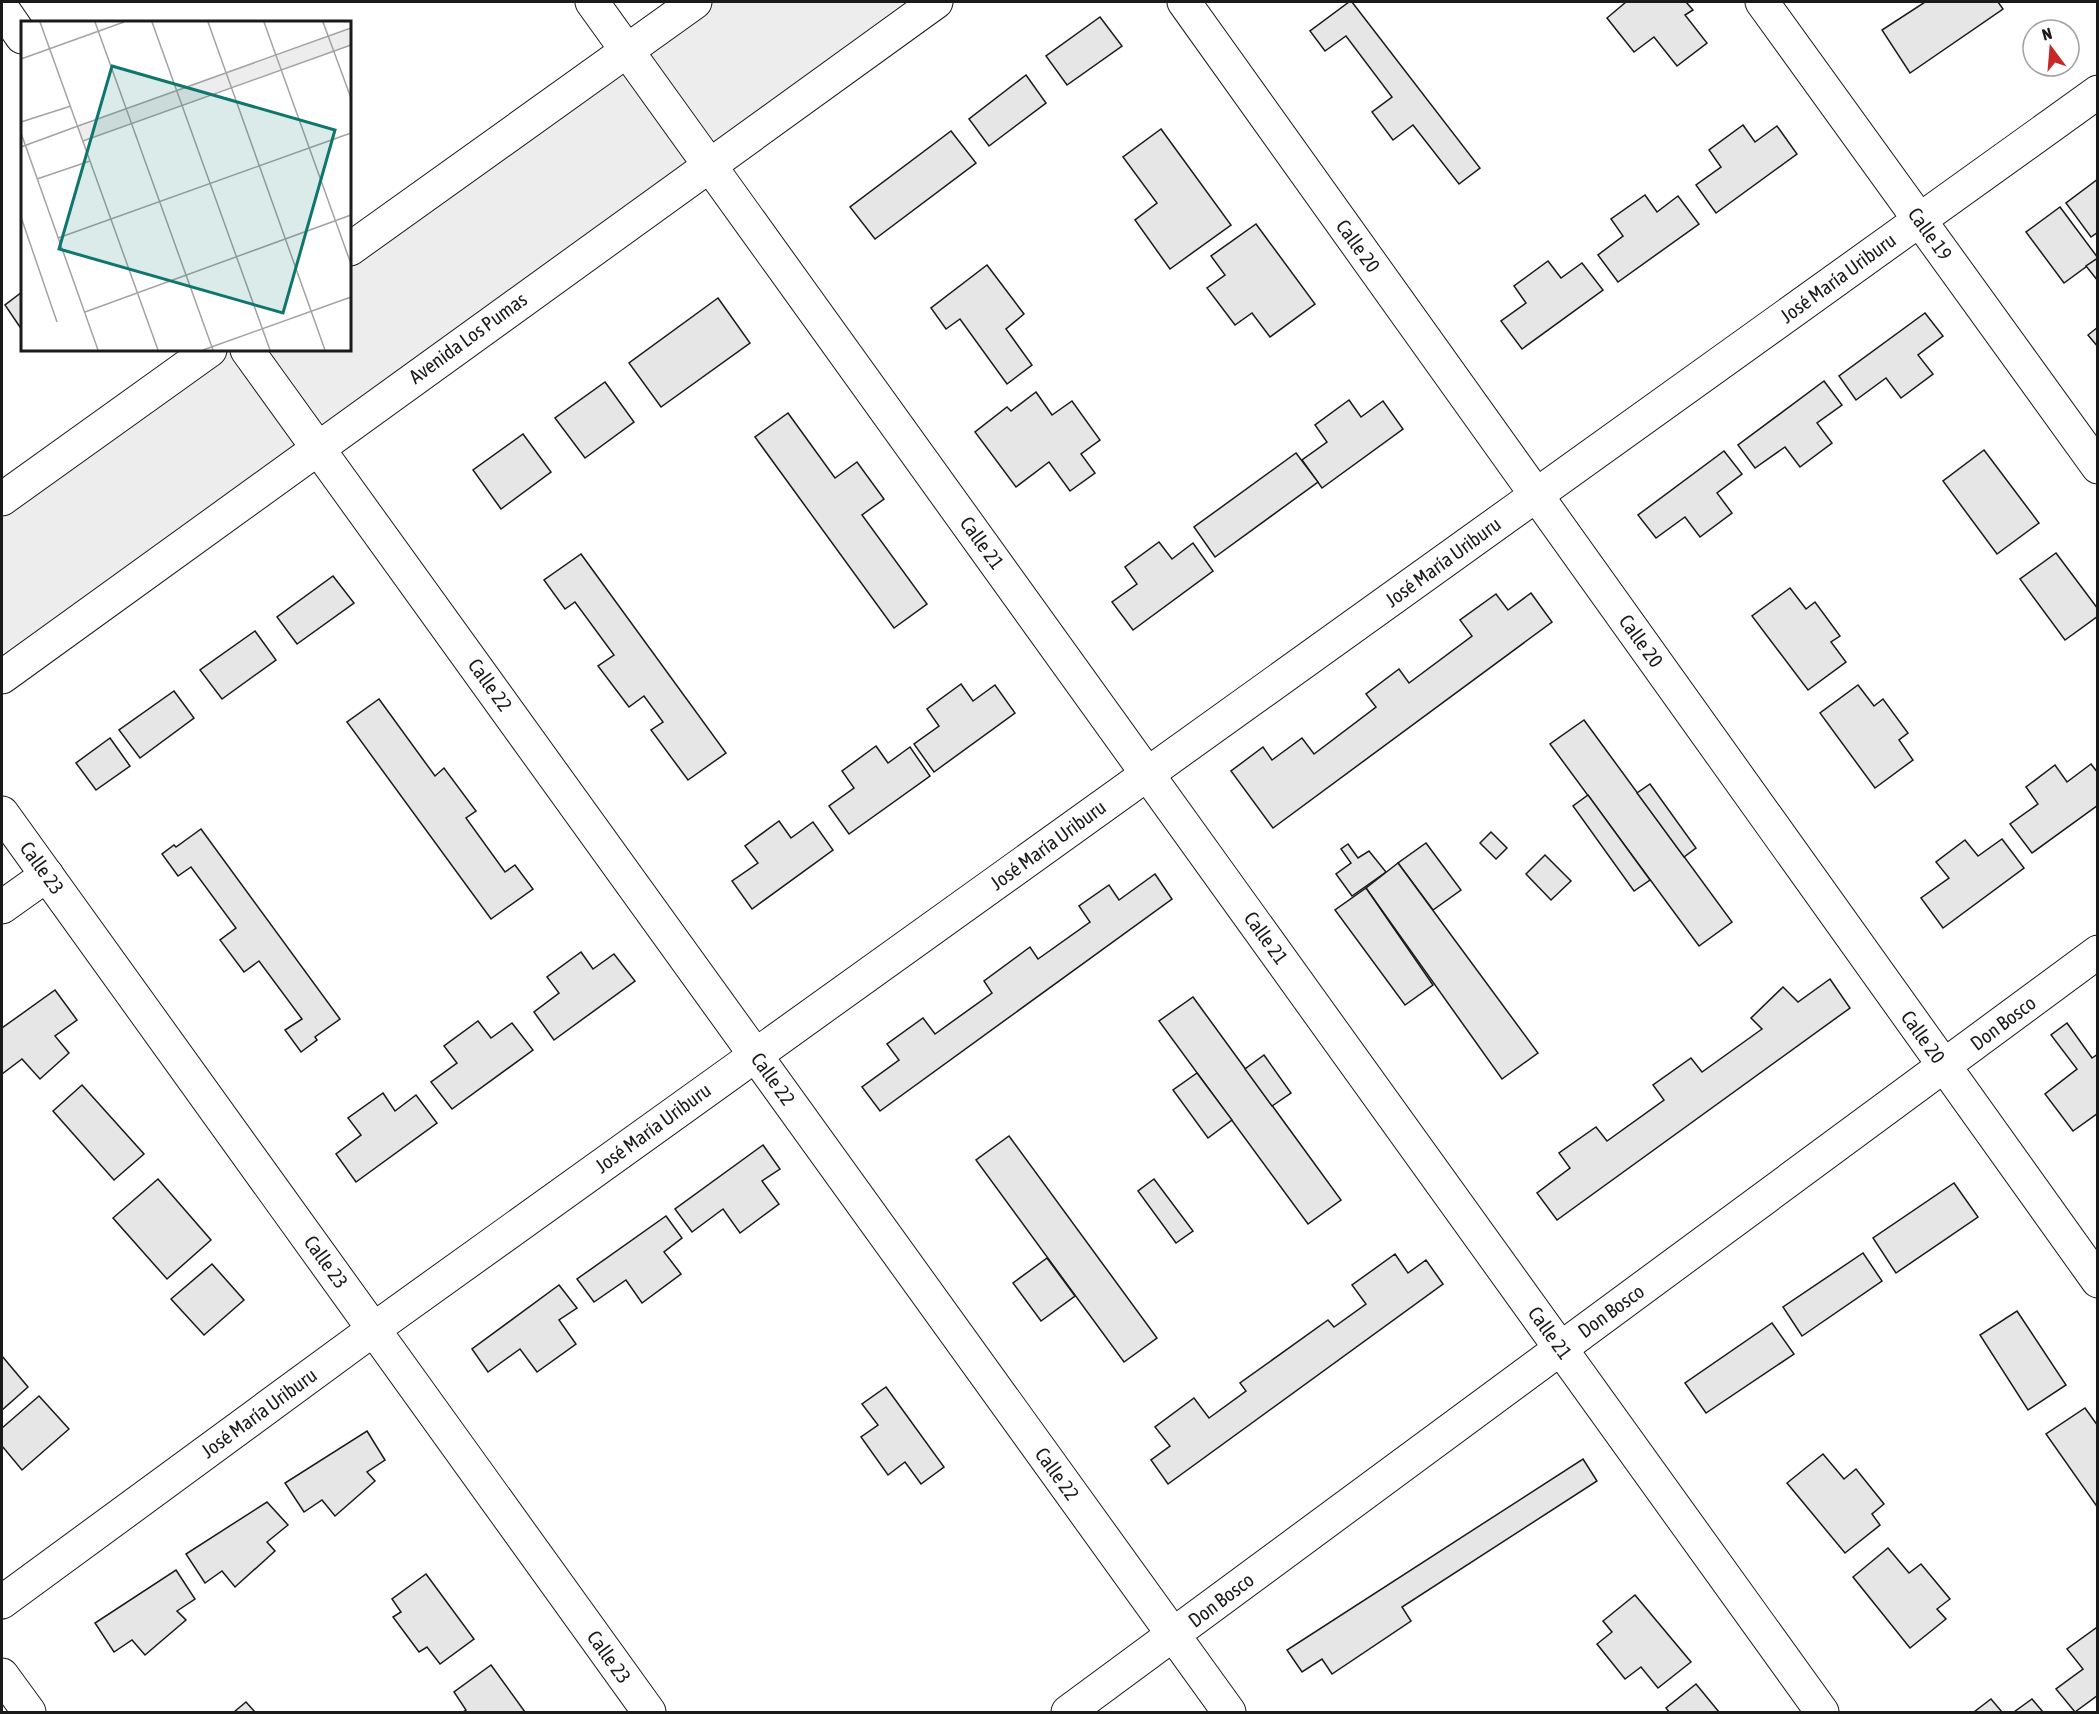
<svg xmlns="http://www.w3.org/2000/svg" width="2099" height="1714" font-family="'Asap Condensed',sans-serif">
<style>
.green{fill:#ededed;stroke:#6a6a6a;stroke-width:1.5}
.building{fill:#e6e6e6;stroke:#1a1a1a;stroke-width:1.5}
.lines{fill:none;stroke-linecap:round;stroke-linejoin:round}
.minor-casing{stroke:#1a1a1a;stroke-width:35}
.secondary-casing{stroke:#1a1a1a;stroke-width:35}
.minor{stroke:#fff;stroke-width:33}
.secondary{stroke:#fff;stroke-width:33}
.labels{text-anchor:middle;stroke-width:4.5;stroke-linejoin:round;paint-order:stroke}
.street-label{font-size:20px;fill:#1a1a1a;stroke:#fff}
.inset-road{fill:none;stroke:#a3a3a3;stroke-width:1.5}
.view{fill:#0f766e;fill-opacity:0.15;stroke:#0f766e;stroke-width:3}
.inset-edge{fill:none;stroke:#1a1a1a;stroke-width:3}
</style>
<rect width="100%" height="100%" fill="#fff"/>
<!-- green -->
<polygon class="green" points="699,2 937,2 2,675 2,500 212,350 350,350 350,252"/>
<!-- building -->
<g class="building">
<polygon points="1349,2 1352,2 1480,168 1459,184 1413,125 1393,140 1372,112 1392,97 1346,36 1325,51 1310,31"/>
<polygon points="1626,2 1686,2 1693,10 1685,15 1707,43 1677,66 1654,37 1634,52 1607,18"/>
<polygon points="1925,2 1998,2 2003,9 1910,73 1882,30"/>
<polygon points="1100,17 1122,46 1067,85 1046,56"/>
<polygon points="1026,75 1046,103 989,146 969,119"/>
<polygon points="1743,125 1755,142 1777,126 1797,154 1716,213 1696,185 1721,167 1709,150"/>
<polygon points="1161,129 1231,225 1170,269 1135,220 1157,203 1123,157"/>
<polygon points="951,131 976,163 875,239 850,207"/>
<polygon points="2098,179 2098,232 2091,237 2066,203"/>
<polygon points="1645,195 1657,212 1678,196 1699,224 1618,282 1598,255 1623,236 1611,219"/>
<polygon points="2060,207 2098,258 2064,283 2026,232"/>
<polygon points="1256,224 1315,304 1270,337 1252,313 1235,325 1207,288 1225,275 1211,256"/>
<polygon points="2098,258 2098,281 2086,266"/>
<polygon points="1548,261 1561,278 1582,263 1603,290 1522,349 1501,321 1526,303 1514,286"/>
<polygon points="987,265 1024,314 1006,329 1032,365 1007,384 960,319 946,329 931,308"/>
<polygon points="22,292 22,330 5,305"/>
<polygon points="718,298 750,343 661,407 629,363"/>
<polygon points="1925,313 1943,336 1918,355 1933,374 1901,398 1886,378 1856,400 1839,376"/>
<polygon points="2098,327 2098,347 2088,335"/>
<polygon points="1824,381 1842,405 1817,423 1832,443 1800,467 1785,447 1755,468 1738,445"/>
<polygon points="605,382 634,422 585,458 555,418"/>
<polygon points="1036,392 1052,415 1072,401 1100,440 1081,454 1095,473 1070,491 1049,462 1016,487 975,432 1007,407 1011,411"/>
<polygon points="1349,400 1361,417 1383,401 1403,429 1322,488 1302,460 1327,442 1315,425"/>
<polygon points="788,413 835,478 857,462 884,499 862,515 927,604 894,628 755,437"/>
<polygon points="523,434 551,472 501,509 473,470"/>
<polygon points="1984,450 2039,523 1997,554 1943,481"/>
<polygon points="1724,451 1742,474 1717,493 1732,513 1700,537 1685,517 1656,538 1638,515"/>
<polygon points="1296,453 1318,482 1215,557 1194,527"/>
<polygon points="1159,542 1172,559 1193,543 1213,571 1133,630 1112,602 1137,584 1125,567"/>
<polygon points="2056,553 2098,609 2098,616 2065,640 2020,579"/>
<polygon points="581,554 726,753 688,780 651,730 663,722 644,696 629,707 598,666 614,655 575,602 565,609 544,580"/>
<polygon points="333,576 354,603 297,644 277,617"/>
<polygon points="1790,588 1806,609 1815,602 1840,636 1831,642 1846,662 1808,690 1752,616"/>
<polygon points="1531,593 1552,622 1273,828 1231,771 1263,747 1272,760 1302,738 1314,754 1376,707 1366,694 1399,669 1409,683 1472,636 1460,620 1496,594 1508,610"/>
<polygon points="255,631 276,660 222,699 200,670"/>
<polygon points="961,684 973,701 995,685 1015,713 934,772 914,744 939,726 927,709"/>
<polygon points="1858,685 1874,706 1883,699 1908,733 1899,740 1913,760 1875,788 1820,713"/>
<polygon points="174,691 194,718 140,758 119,730"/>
<polygon points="379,699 435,776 444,768 476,811 466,818 505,872 515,865 533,889 491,919 347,722"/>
<polygon points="1584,720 1732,922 1699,946 1550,744"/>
<polygon points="110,738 130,766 96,790 76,763"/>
<polygon points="876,746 888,763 910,747 930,776 849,834 829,806 854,788 842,771"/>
<polygon points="2091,764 2098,773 2098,805 2032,853 2010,824 2038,804 2026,787 2055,765 2067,782"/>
<polygon points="1650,784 1696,848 1684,857 1637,793"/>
<polygon points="1588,795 1650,880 1634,891 1573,806"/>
<polygon points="779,821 791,838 813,822 833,850 752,909 732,881 758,863 745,846"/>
<polygon points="201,829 340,1019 315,1037 317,1040 301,1052 285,1030 302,1019 259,961 244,972 220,940 236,928 191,867 178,876 162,854 174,845 176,847"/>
<polygon points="1491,832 1507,848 1496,859 1480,843"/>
<polygon points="2002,839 2024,868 1943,928 1921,898 1949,878 1936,862 1965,840 1978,856"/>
<polygon points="1426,843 1461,890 1433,910 1398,863"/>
<polygon points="1348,844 1358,858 1369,851 1386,872 1352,896 1336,874 1351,863 1341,849"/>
<polygon points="1545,855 1571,881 1551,900 1526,874"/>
<polygon points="1398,863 1538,1053 1502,1079 1366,888"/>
<polygon points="1155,874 1172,899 880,1111 862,1087 899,1060 887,1044 923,1018 935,1034 992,993 984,981 1030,947 1038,959 1090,922 1079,906 1109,885 1119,900"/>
<polygon points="1366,888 1433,985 1405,1005 1335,910"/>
<polygon points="581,952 593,969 614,954 635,981 554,1040 534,1012 559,993 547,977"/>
<polygon points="1830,979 1850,1008 1557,1220 1537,1193 1570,1168 1559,1153 1596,1127 1607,1141 1664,1100 1653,1085 1691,1058 1702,1072 1762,1029 1751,1018 1783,987 1798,1002"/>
<polygon points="55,990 77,1020 55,1036 69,1053 40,1079 22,1059 2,1074 2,1028"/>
<polygon points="1193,997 1341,1200 1308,1224 1159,1021"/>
<polygon points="478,1021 491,1038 512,1023 533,1050 452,1109 431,1082 457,1063 444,1046"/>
<polygon points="2067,1023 2092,1058 2098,1054 2098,1113 2073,1131 2045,1094 2077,1069 2051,1035"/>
<polygon points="1264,1055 1291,1093 1272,1106 1245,1069"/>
<polygon points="1197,1073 1232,1120 1208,1138 1173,1090"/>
<polygon points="82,1085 144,1154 114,1180 53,1111"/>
<polygon points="383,1093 395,1111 416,1095 437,1123 356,1182 336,1154 361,1135 348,1118"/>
<polygon points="1009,1136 1157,1338 1124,1362 976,1160"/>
<polygon points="763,1145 780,1169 762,1181 779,1204 740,1233 723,1209 692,1232 675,1209"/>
<polygon points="158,1179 211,1240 167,1279 113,1218"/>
<polygon points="1154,1179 1193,1231 1176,1243 1138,1191"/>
<polygon points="1954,1183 1978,1217 1896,1273 1873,1238"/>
<polygon points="666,1216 682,1238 664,1252 681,1274 642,1303 626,1280 594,1302 577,1279"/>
<polygon points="1863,1253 1882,1281 1802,1336 1783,1307"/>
<polygon points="1395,1254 1408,1273 1426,1260 1443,1284 1168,1484 1151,1460 1170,1446 1155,1427 1194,1398 1209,1418 1246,1391 1240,1383 1328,1320 1334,1327 1366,1304 1352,1285"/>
<polygon points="1047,1258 1075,1296 1041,1321 1013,1283"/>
<polygon points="212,1264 244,1300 204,1335 171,1299"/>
<polygon points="559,1285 577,1308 559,1320 576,1344 537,1372 520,1349 488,1372 472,1349"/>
<polygon points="2017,1311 2066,1385 2028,1410 1980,1335"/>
<polygon points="1772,1323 1794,1354 1706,1413 1685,1383"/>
<polygon points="2,1356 28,1387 2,1410"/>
<polygon points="886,1387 944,1467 921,1484 905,1462 888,1475 861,1437 878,1425 862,1404"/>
<polygon points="39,1396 69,1429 22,1470 2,1446 2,1428"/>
<polygon points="2085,1408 2098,1426 2098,1508 2046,1434"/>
<polygon points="367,1431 385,1460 367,1472 375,1481 335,1516 322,1500 304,1512 285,1483"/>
<polygon points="1823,1454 1844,1479 1856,1469 1884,1504 1872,1514 1880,1525 1845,1553 1787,1483"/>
<polygon points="1583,1459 1597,1481 1402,1607 1411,1621 1332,1674 1322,1659 1302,1672 1287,1650"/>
<polygon points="267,1502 288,1525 267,1542 275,1551 235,1587 222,1571 205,1583 186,1554"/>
<polygon points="1888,1548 1909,1573 1921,1564 1950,1599 1937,1609 1946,1619 1910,1648 1853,1577"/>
<polygon points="176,1570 195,1599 177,1611 186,1620 145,1655 132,1640 114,1652 95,1623"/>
<polygon points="426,1574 474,1639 440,1664 427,1647 419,1652 393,1617 401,1612 392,1599"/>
<polygon points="1635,1595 1691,1662 1658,1688 1641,1667 1625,1679 1597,1644 1612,1632 1603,1621"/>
<polygon points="2096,1628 2098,1630 2098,1695 2075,1712 2056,1689 2083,1669 2067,1649"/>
<polygon points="491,1665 525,1712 463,1712 466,1710 454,1692"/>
<polygon points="1696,1684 1719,1712 1669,1712 1666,1708"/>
<polygon points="1991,1699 2002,1712 1974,1712"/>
<polygon points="2032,1699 2043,1712 2014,1712"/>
<polygon points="246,1702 255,1712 234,1712"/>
</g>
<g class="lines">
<!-- minor casing -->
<g class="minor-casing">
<g id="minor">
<polyline points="592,2 1822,1712"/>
<polyline points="1184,2 2098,1281"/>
<polyline points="1762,2 2098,467"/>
<polyline points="2,8 22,37"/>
<polyline points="247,350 1229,1712"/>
<polyline points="2,813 649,1712"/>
<polyline points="2,907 47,875"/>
<polyline points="2,1602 374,1329 2098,92"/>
<polyline points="2,1675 29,1712"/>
<polyline points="1068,1712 2098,952"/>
</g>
</g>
<!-- secondary casing -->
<g class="secondary-casing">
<g id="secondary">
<polyline points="350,249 695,2"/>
<polyline points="2,499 210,350"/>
<polyline points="2,677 936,2"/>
</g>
</g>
<!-- minor -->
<use href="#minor" class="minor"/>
<!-- secondary -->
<use href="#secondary" class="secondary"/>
</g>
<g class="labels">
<!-- street labels -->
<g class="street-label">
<text transform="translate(1930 234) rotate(54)" y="7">Calle 19</text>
<text transform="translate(1358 246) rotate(54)" y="7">Calle 20</text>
<text transform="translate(1838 278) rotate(-36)" y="7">José María Uriburu</text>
<text transform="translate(468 338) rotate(-36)" y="7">Avenida Los Pumas</text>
<text transform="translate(982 543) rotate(54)" y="7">Calle 21</text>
<text transform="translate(1443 562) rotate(-36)" y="7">José María Uriburu</text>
<text transform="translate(1641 641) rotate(54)" y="7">Calle 20</text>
<text transform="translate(490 685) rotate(54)" y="7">Calle 22</text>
<text transform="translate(1048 845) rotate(-36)" y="7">José María Uriburu</text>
<text transform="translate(42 868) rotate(54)" y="7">Calle 23</text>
<text transform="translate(1266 938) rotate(54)" y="7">Calle 21</text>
<text transform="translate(2003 1023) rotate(-37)" y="7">Don Bosco</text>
<text transform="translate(1923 1037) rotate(54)" y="7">Calle 20</text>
<text transform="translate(773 1079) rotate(54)" y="7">Calle 22</text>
<text transform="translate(653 1128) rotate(-36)" y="7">José María Uriburu</text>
<text transform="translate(326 1262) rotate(54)" y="7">Calle 23</text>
<text transform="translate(1611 1311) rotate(-36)" y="7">Don Bosco</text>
<text transform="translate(1550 1333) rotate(54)" y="7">Calle 21</text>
<text transform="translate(259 1413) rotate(-36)" y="7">José María Uriburu</text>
<text transform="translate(1057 1474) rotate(54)" y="7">Calle 22</text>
<text transform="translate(1221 1600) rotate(-37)" y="7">Don Bosco</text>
<text transform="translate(609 1657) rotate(54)" y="7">Calle 23</text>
</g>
</g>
<!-- overview -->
<g transform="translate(21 21)">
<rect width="330" height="330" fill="#fff"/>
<path d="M330,8V24L62,120L57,105Z" fill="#ededed"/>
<path class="inset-road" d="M19,1L137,329M74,1L192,329M131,1L249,329M187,1L304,329M243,1L330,243M302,1L330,77M0,38L103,1M0,101L50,85M57,105L330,7M0,112L77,329M62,120L330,24M0,126L57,105M16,158L69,140M0,196L36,301M37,217L330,112M64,291L330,194M182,329L330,276"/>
<path class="view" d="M91,45L314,109L262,292L38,228Z"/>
<rect width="330" height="330" class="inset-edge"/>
</g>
<!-- border -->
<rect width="2099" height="1714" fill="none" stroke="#1a1a1a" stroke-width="6"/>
<!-- north arrow -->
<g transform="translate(2051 48) rotate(344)"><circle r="28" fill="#ffffff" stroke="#a3a3a3" stroke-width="1.5"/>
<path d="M0-4.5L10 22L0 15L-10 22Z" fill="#c62828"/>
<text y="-9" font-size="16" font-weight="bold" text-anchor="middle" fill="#1a1a1a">N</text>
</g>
</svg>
